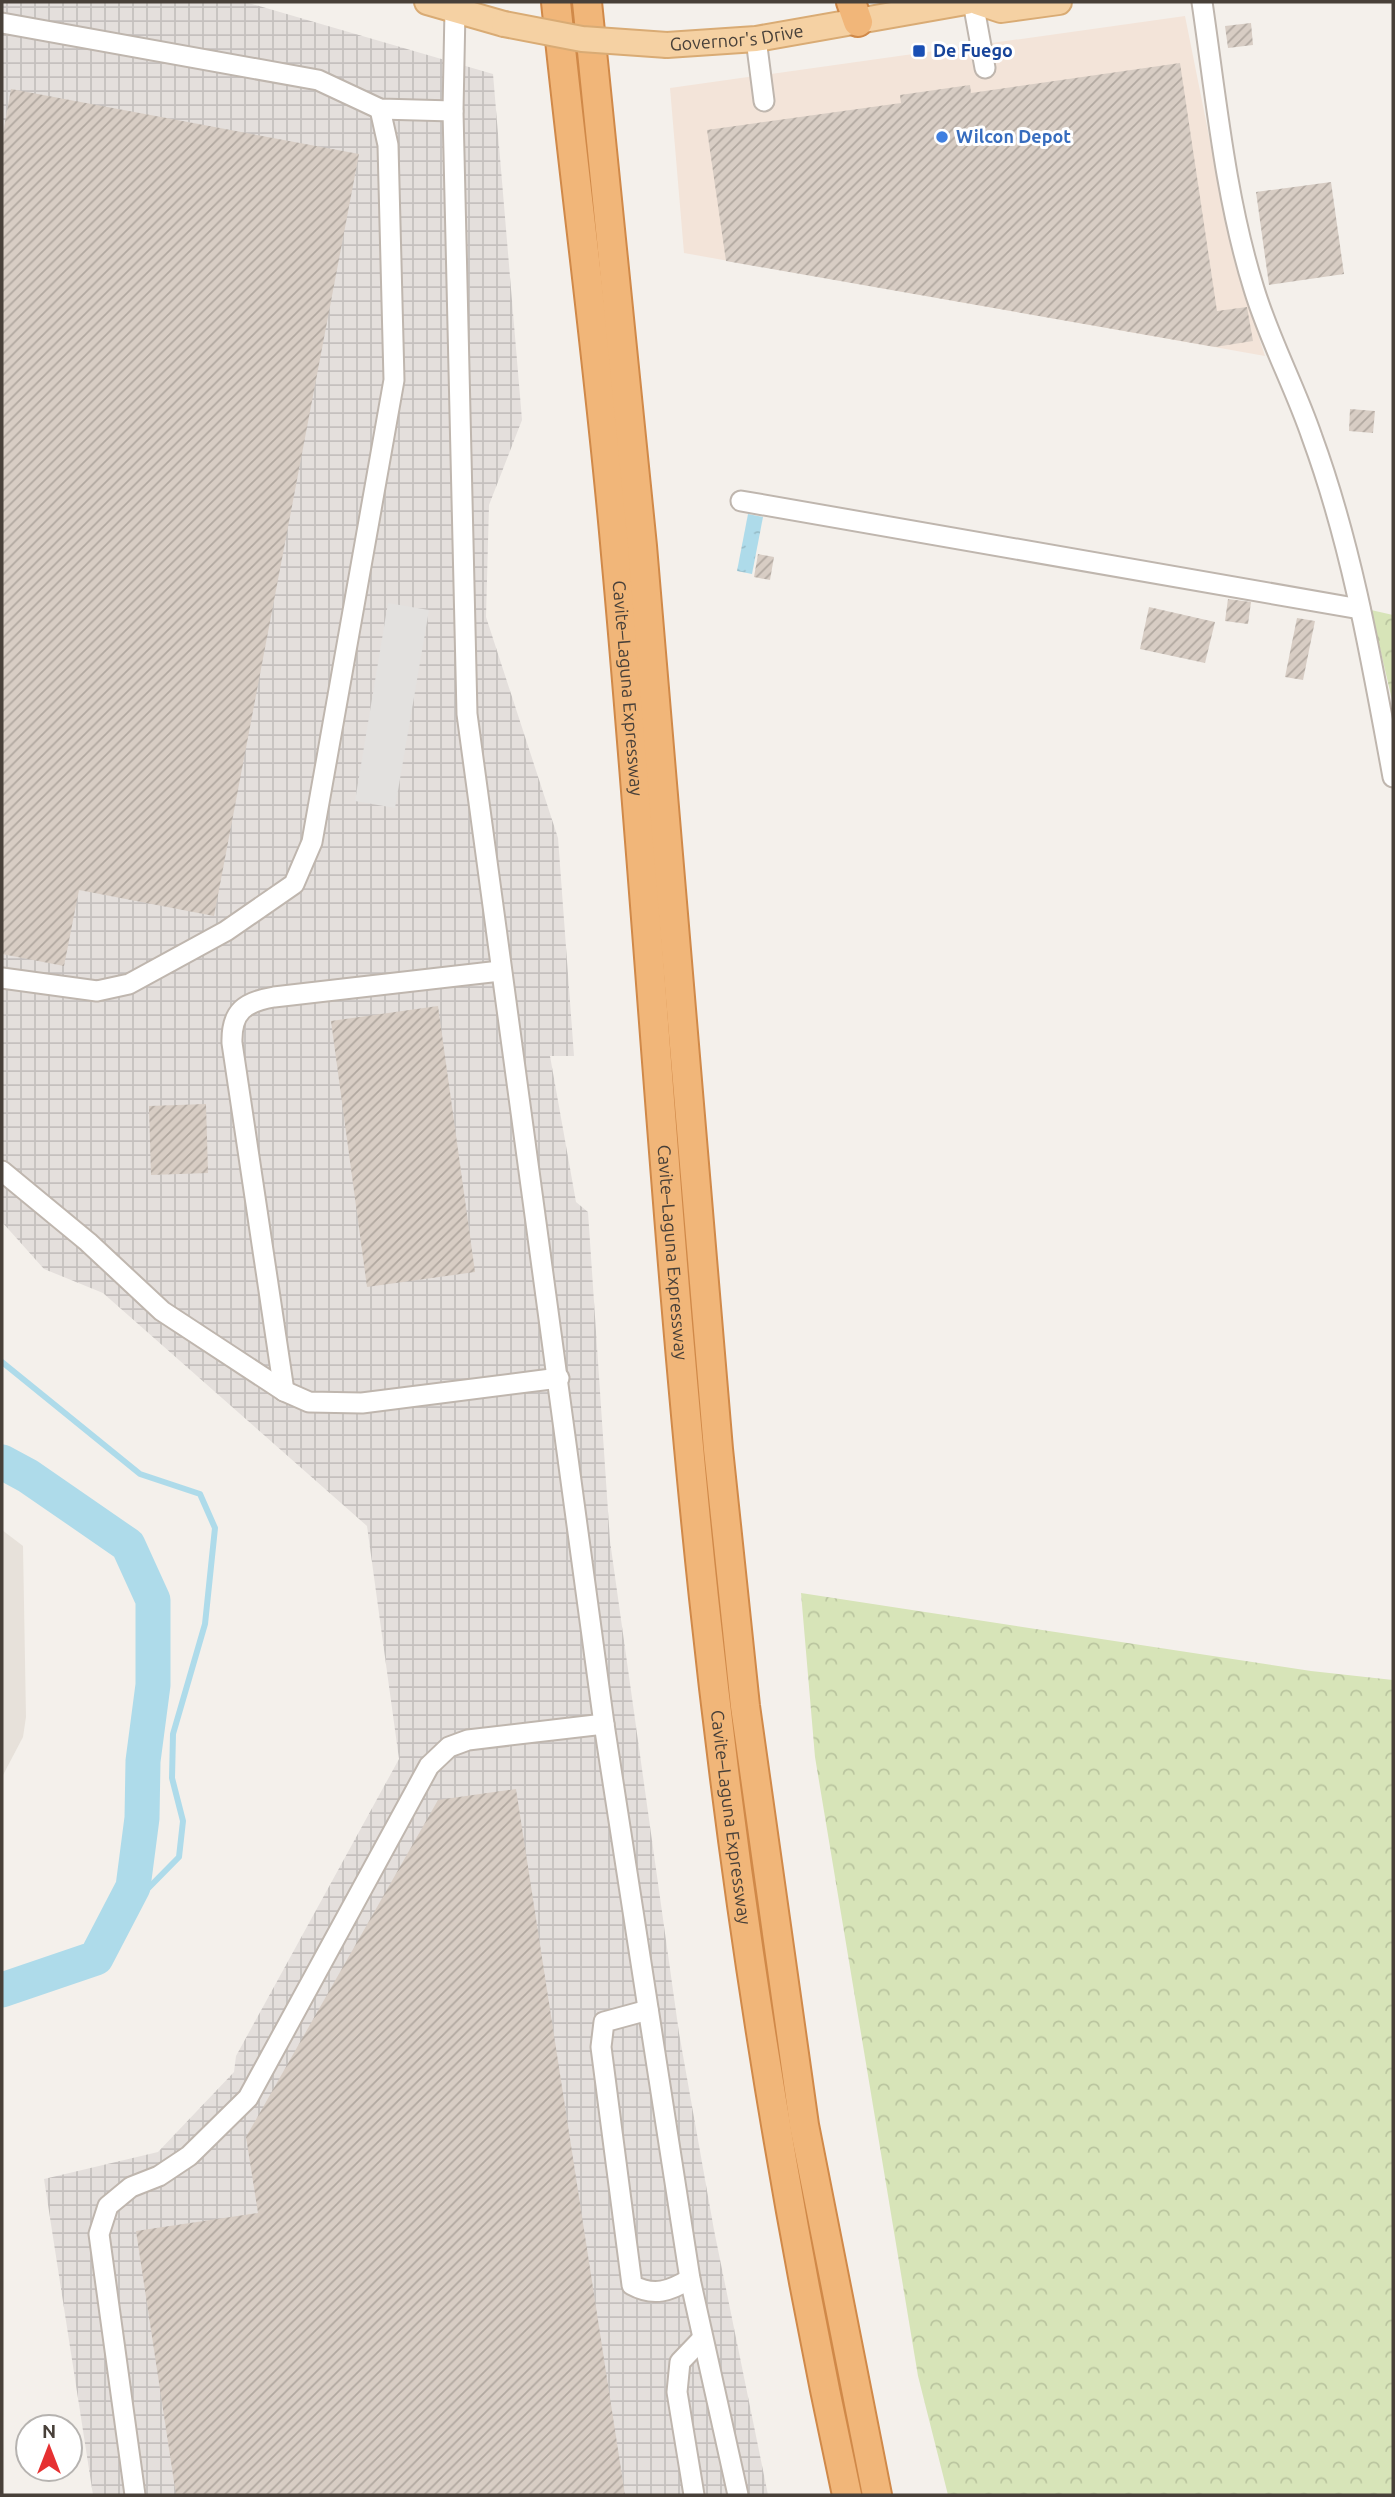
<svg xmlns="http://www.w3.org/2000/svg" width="1395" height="2497" font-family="Ubuntu,sans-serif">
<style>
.residential{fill:#e7e1da}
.commercial{fill:#f3e4d9}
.industrial{fill:url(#industrial-grid)}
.forest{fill:url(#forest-crowns)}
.parking{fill:#e3e1df}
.water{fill:url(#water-ripples)}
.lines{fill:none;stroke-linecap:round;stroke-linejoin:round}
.stream{stroke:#aedbea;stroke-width:6}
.river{stroke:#aedbea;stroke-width:35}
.building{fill:url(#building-hatch)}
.minor-casing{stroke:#bfb6ae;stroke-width:23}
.major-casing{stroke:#d9ab74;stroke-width:28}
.highway-casing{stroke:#d08949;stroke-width:32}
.minor{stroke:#fff;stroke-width:19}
.major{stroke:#f5d1a3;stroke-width:24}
.highway{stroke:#f1b679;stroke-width:28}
.major-bridge-casing{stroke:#d9ab74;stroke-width:28;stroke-linecap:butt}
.major-bridge{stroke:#f5d1a3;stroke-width:24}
.transit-dot{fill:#1a4fb4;stroke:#fff;stroke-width:2.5}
.shop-dot{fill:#3f7fe0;stroke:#fff;stroke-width:2.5}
.labels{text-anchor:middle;stroke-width:6;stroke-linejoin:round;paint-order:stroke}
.street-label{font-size:18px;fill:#484039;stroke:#fff}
.transit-label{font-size:18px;font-weight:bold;fill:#164399;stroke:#fff;text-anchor:start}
.shop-label{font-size:18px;font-weight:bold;fill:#366cbe;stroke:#fff;text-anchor:start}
</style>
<defs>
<pattern id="industrial-grid" width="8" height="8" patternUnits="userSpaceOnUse" patternTransform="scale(1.75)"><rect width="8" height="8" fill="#e4dfdc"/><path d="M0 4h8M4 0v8" fill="none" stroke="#c5c0be"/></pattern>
<pattern id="forest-crowns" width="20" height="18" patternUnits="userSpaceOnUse" patternTransform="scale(1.75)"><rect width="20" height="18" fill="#d7e4b8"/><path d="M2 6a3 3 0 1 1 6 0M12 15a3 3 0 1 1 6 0" fill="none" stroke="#bac59f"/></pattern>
<pattern id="water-ripples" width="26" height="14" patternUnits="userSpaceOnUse" patternTransform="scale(1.75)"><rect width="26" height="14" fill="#aedbea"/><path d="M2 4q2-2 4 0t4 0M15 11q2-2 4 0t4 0" fill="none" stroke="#97bdc9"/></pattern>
<pattern id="building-hatch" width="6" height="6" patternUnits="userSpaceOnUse" patternTransform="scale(1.75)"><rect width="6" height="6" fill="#d8cdc4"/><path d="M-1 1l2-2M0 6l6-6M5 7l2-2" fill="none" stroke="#b1a8a0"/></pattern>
</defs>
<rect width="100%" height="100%" fill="#f4f0eb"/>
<!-- residential -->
<polygon class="residential" points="2,1530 23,1546 26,1717 23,1737 2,1777"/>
<!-- commercial -->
<polygon class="commercial" points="1185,16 1219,186 1243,287 1265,356 684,253 670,88"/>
<!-- industrial -->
<polygon class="industrial" points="2,2 245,2 493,74 522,420 489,505 486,617 558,838 574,1056 550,1056 576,1202 588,1212 610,1541 679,2033 714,2230 768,2495 93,2495 44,2179 158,2152 234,2072 236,2056 399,1759 367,1526 103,1293 44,1269 2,1222"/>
<!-- forest -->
<g class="forest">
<polygon points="1371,610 1393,615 1393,704"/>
<polygon points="801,1593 1311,1671 1393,1680 1393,2495 948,2495 918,2376 815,1757"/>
</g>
<!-- parking -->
<polygon class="parking" points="388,603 429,610 395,808 355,801"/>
<!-- water -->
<polygon class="water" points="748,514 763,517 752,574 737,571"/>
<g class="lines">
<!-- stream -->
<polyline class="stream" points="2,1362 140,1474 200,1494 215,1528 205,1624 173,1734 172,1778 183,1821 179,1857 115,1922"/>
<!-- river -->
<polyline class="river" points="2,1462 28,1476 128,1545 153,1600 153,1685 143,1761 142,1818 133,1887 96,1958 2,1990"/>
</g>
<!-- building -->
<g class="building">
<polygon points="1251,23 1253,45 1228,48 1225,26"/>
<polygon points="1180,63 1217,311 1247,307 1253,341 1215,347 726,261 707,130 901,103 900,95 970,85 971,93"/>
<polygon points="11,89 359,154 214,916 79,890 64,966 2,954 2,139"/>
<polygon points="1331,182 1344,274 1269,285 1256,192"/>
<polygon points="1350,409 1375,411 1373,433 1349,431"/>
<polygon points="758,554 774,557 770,580 754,577"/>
<polygon points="1228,599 1251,602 1248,624 1225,621"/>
<polygon points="1149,607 1215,622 1205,663 1140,649"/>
<polygon points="1297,618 1315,621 1303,680 1285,677"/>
<polygon points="438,1006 475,1272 367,1287 331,1021"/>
<polygon points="206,1104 208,1173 151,1175 149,1106"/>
<polygon points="516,1789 625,2495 176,2495 136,2231 258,2213 246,2137 438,1800"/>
</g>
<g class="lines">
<!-- minor casing -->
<g class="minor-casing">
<g id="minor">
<polyline points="973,2 985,68"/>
<path d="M1202,2C1216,97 1225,196 1254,289C1269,339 1295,387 1312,437C1352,546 1372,663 1393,777"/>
<polyline points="455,10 453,111 467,714 604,1724 690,2279 738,2495"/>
<polyline points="2,23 318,80 380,109 453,111"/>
<polyline points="756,39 764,101"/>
<polyline points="741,501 1360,609"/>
<polyline points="2,978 97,991 129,984 226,931 294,884 312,842 394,380 388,145 380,109"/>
<polyline points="2,1171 88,1242 162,1311 284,1391 309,1402 362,1403 559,1378"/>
<path d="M284,1391L232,1043C231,1011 245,1002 274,997L500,971"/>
<path d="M648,2010L604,2022L601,2047L632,2285C654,2297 670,2291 690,2279"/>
<polyline points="135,2495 99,2234 108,2206 131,2187 159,2176 189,2156 248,2098 429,1766 449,1747 468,1740 604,1724"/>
<polyline points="694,2495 677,2392 680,2362 702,2339"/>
</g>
</g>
<!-- major casing -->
<g class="major-casing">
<g id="major">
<polyline points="427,2 504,24"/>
<polyline points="977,2 1001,10 1059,2"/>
<path id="s1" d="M667,45L756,39L966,2"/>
</g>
</g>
<!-- highway casing -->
<g class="highway-casing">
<g id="highway">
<path id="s2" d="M556,2C575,186 600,370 616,554C648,902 667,1251 704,1598C736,1899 783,2199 847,2495"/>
<polyline points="587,2 642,546 718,1449 745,1706 804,2125 877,2495"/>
<polyline points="851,2 858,22"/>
</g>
</g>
<!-- minor -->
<use href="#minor" class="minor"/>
<!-- major -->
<use href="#major" class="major"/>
<!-- highway -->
<use href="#highway" class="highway"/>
<!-- major-bridge casing -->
<g class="major-bridge-casing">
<polyline id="major-bridge" points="504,24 582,39 667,45"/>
</g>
<!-- major-bridge -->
<use href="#major-bridge" class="major-bridge"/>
</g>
<!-- markers -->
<rect class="transit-dot" x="912" y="44" width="14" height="14" rx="3.5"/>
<circle class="shop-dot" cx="942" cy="137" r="7"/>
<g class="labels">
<!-- street labels -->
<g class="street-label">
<text dy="6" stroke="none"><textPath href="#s1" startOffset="70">Governor's Drive</textPath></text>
<text dy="6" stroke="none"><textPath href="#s2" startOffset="690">Cavite–Laguna Expressway</textPath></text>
<text dy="6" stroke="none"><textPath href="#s2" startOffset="1256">Cavite–Laguna Expressway</textPath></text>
<text dy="6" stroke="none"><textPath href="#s2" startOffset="1824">Cavite–Laguna Expressway</textPath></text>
</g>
<!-- transit labels -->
<g class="transit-label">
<text x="933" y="57">De Fuego</text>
</g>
<!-- shop labels -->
<g class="shop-label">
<text x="956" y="143">Wilcon Depot</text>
</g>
</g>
<!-- border -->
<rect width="1395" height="2497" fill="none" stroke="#484039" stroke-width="7"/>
<!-- north arrow -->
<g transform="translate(49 2448)"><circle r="33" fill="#ffffff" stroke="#b6b3b0" stroke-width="2"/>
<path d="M0-5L12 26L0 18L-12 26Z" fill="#e63031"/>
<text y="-10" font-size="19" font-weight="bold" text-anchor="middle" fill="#484039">N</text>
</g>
</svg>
